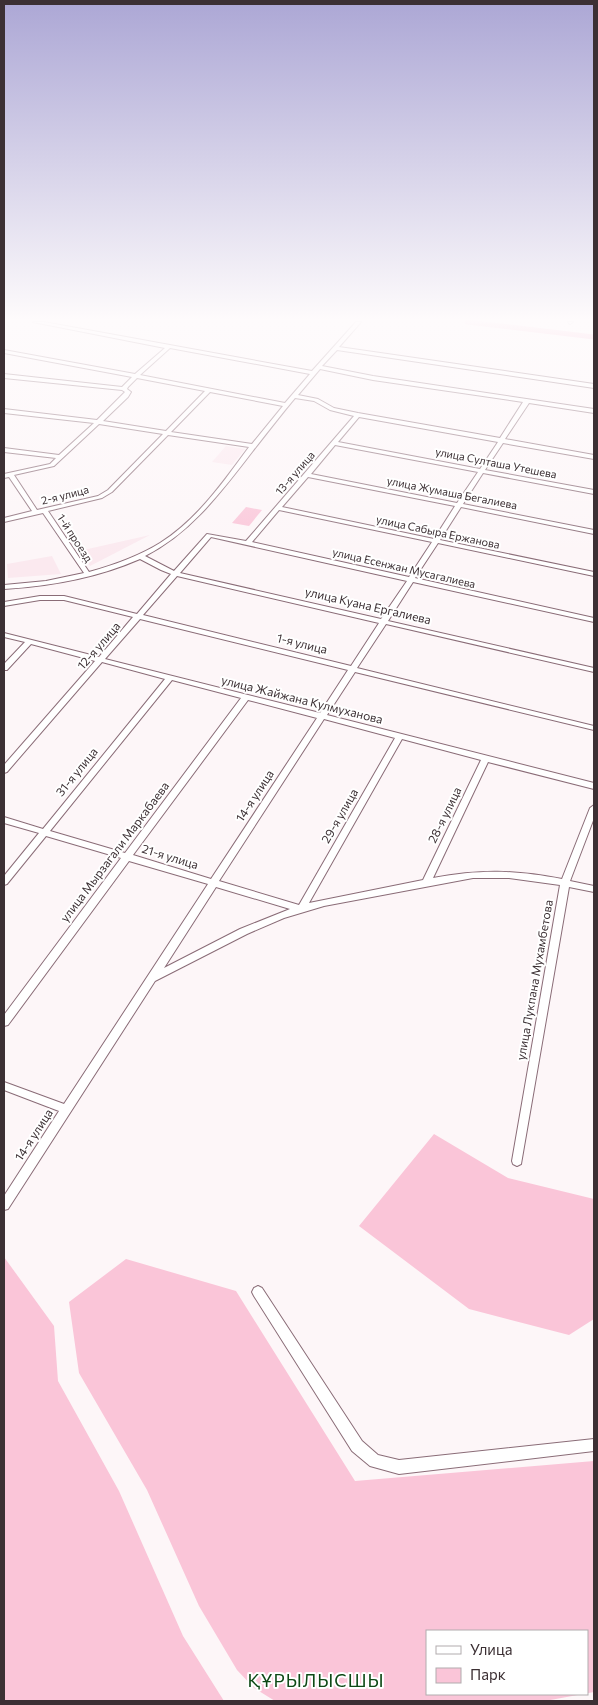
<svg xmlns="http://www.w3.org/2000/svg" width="598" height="1705" font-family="Commissioner,sans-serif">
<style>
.built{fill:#fbe9ef}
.green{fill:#fac5d8;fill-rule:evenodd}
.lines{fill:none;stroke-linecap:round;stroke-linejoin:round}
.canal{stroke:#f393b9;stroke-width:5}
.street-casing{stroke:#8a6c77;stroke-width:2}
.street{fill:#fff;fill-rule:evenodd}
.labels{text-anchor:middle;stroke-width:4;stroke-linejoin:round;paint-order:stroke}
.far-street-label{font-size:11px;fill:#3c3034;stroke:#fff}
.street-label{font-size:12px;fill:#3c3034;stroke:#fff}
.near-quarter-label{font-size:18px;letter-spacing:1px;fill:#0e4916;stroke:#fff}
</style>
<rect width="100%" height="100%" fill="#fdf6f8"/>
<!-- built -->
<g class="built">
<polygon points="226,446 245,449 232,465 212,462"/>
<polygon points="150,535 90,566 79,551"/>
<polygon points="52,556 61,574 8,578 7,564"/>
</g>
<!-- green -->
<g class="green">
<polygon points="246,507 262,510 249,526 232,523"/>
<polygon points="434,1134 508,1178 594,1199 594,1319 569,1335 469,1309 359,1226"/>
<polygon points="4,1257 54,1326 58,1381 119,1491 183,1636 224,1701 4,1701"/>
<path d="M126,1259L236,1291L355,1481L594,1461V1692L545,1701H275L254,1688L237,1670L199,1606L147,1490L79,1373L69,1302ZM587,1631V1694H427V1631Z"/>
</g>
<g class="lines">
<!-- canal -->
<polyline class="canal" points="467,322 594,337"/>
<!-- street casing -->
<g class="street-casing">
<g id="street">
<path d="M33,322H44L312,371L356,322H361L339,347L594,384V388L337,350L322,366L373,376L594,409V413L529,403L505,439L594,455V459L503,443L485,470L594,490V494L483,473L463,504L594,530V534L461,507L440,540L594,572V576L438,543L415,578L594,618V622L413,582L388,621L594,668V672L386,624L357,668L594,726V730L355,672L327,715L594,783V789L488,762L433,878C481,869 514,870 562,879L590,808L594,805V818L570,881L594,886V892L569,887L521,1164L517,1166L513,1164L512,1161L560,885L509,878H473L324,906L284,918L247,934L155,981L8,1209L4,1210V1196L59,1111L4,1090V1082L64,1104L208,884L129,861L8,1025L4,1026V1015L121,858L46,836L7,884L4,885V876L39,833L4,823V817L43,829L165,679L102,662L7,772L4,773V765L95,661L31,644L7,670H4V664L25,642L4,637V633L99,657L133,617L64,600H40L4,606V602L40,596H64L137,614L171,574L161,570L140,559C97,578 51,586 4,589V585L46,581L84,573L43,513L4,522V518L32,511L9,477L4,478V474L50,464L56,458L4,452V448L59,455L94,423L4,413V409L97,420L125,392L122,390L4,378V374L122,387L132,377L4,353V350L135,374L165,348ZM170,348L310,374L285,403L140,375ZM320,369L373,380L523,402L500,438L358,413L334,408L318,399L298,395ZM137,378L205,391L166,431L103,421L128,397L131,392L127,389L128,387ZM210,392L283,406L252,444L171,432ZM295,398L314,401L330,410L354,416L246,541L207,534L174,571L145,556C191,533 221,492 252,452C266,434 280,416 295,398ZM359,417L498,442L480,469L338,442ZM99,424L163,434L108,490L98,496L37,510L14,475L54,466ZM168,435L249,447C224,481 197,520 160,543C139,556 114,565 89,572L48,511L102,498L112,492ZM335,445L478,472L457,503L311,474ZM308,477L455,506L434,539L282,507ZM279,510L432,542L409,577L252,542ZM211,537L407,581L381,619L180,573ZM177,576L379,623L351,666L143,615ZM140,619L348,670L320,713L105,659ZM172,680L241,698L125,853L50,831ZM248,700L317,718L211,879L133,855ZM324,719L395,738L299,905L219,881ZM402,739L481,760L423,880L309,903ZM216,887L290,909L240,929L164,968Z"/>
<polygon points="568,322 573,322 570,324"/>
<polygon points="258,1286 262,1288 362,1441 378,1455 399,1460 594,1439 594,1451 399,1474 370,1466 352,1451 254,1296 252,1292 254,1288"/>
</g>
</g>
<!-- street -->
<use href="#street" class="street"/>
</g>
<!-- sky -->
<linearGradient id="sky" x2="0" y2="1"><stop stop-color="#aca7d5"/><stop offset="0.57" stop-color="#fefbfc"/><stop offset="1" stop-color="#fefbfc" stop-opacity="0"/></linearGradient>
<rect width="598" height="561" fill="url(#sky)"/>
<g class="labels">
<!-- far-street labels -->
<g class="far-street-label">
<text transform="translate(496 463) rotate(11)" y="4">улица Султаша Утешева</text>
<text transform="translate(295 473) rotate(-49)" y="4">13-я улица</text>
<text transform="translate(452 493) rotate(11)" y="4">улица Жумаша Бегалиева</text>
<text transform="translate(65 495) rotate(-14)" y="4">2-я улица</text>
<text transform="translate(438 532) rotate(12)" y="4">улица Сабыра Ержанова</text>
<text transform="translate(75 538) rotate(57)" y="4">1-й проезд</text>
<text transform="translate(404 568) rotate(13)" y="4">улица Есенжан Мусагалиева</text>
</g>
<!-- street labels -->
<g class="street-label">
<text transform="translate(368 606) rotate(13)" y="4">улица Куана Ергалиева</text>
<text transform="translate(302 644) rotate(14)" y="4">1-я улица</text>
<text transform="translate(99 646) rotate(-49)" y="4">12-я улица</text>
<text transform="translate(302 700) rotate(14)" y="4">улица Жайжана Кулмуханова</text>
<text transform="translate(77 772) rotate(-51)" y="4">31-я улица</text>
<text transform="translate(255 796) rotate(-57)" y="4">14-я улица</text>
<text transform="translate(445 815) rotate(-64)" y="4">28-я улица</text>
<text transform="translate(340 816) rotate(-60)" y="4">29-я улица</text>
<text transform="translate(115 852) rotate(-53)" y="4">улица Мырзагали Маркабаева</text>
<text transform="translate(170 857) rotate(17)" y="4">21-я улица</text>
<text transform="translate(535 980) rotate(-80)" y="4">улица Лукпана Мухамбетова</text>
<text transform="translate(34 1135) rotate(-57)" y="4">14-я улица</text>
</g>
<!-- near-quarter labels -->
<g class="near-quarter-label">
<text x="316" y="1687">ҚҰРЫЛЫСШЫ</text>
</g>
</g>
<!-- border -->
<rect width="598" height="1705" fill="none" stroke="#3c3034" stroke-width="10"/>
<!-- legend -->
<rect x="426" y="1630" width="162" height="65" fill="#ffffff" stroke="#b1acae"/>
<rect x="436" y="1646" width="25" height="8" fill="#ffffff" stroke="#b1acae"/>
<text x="470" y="1655" font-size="15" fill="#3c3034">Улица</text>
<rect x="436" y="1668" width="25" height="15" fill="#fac5d8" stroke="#b1acae"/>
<text x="470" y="1680" font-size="15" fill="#3c3034">Парк</text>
</svg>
